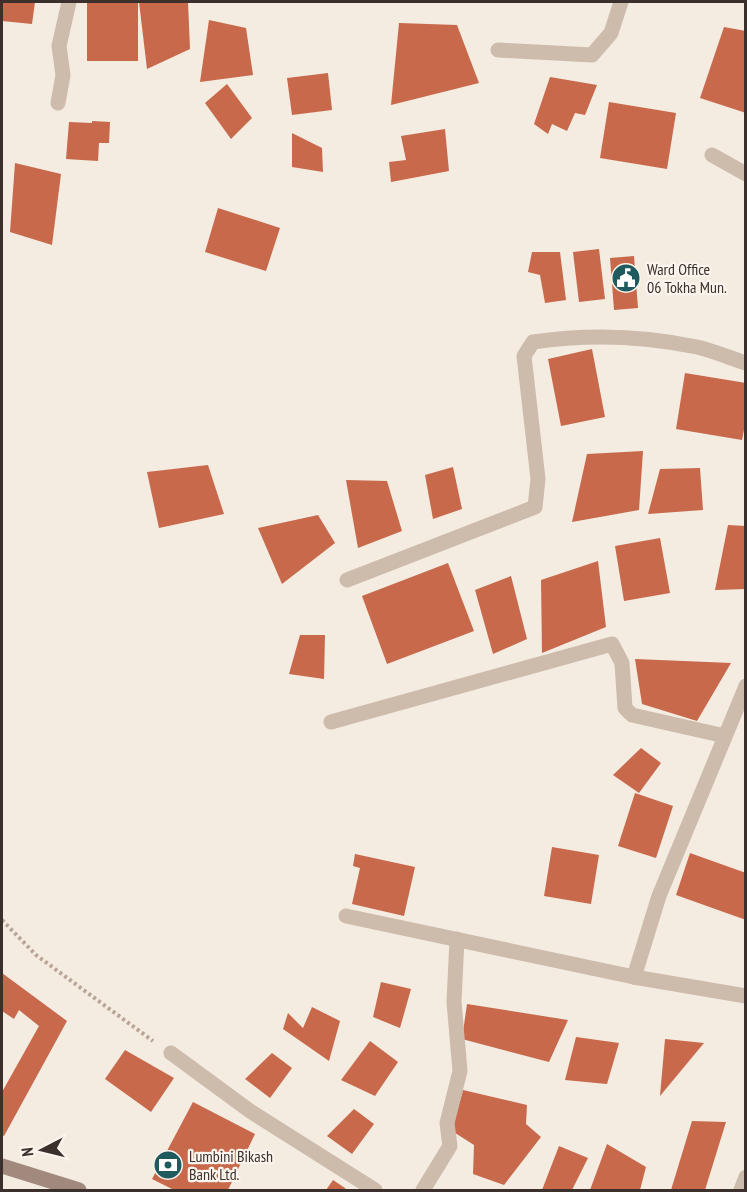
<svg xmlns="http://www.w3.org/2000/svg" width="747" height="1192" font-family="'PT Sans Narrow',sans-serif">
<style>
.building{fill:#c8694b}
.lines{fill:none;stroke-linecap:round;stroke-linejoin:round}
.path{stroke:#b9a596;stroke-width:4;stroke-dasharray:3 3;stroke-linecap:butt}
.street{stroke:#cdbbac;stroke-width:15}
.secondary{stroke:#a18a7d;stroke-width:15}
.labels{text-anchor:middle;stroke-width:4.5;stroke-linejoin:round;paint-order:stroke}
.poi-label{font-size:16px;fill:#3b302b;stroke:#fbf5ee;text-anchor:start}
</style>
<rect width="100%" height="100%" fill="#f4ebe1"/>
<!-- building -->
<g class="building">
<polygon points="2,2 35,2 32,24 2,21"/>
<rect x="87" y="2" width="51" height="59"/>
<polygon points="139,2 188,2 190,49 147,69"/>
<polygon points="209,20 246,28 253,75 200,82"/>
<polygon points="399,23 457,25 479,83 391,105"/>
<polygon points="724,27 746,31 746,113 700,98"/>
<polygon points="328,73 332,110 292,115 287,78"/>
<polygon points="550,77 597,85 585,115 575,113 567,131 552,124 548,134 534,124"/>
<polygon points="227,84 252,118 231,139 205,103"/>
<polygon points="609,102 676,113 667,169 600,158"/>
<polygon points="92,121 110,122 109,143 99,143 98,161 66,159 69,122 92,123"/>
<polygon points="445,129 449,171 391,182 389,162 406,160 401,136"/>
<polygon points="292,133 322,148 323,172 292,167"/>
<polygon points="15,163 61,174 52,245 10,232"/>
<polygon points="218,208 280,228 266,271 205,252"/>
<polygon points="599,249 605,299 579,302 573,252"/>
<polygon points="532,252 560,252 566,300 545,303 540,275 528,272"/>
<polygon points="634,256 638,308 614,310 610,258"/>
<polygon points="592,349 605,417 561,426 548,359"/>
<polygon points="685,373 746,383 746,420 742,440 676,429"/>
<polygon points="643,451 639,510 572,522 587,454"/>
<polygon points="208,465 224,514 159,528 147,472"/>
<polygon points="453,467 462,509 433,519 425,475"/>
<polygon points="700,468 703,510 648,514 660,469"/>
<polygon points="346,480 387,481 402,531 358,548"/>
<polygon points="318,515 335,543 282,584 258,528"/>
<polygon points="728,525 746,526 746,589 715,590"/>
<polygon points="660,538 670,593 624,601 615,546"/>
<polygon points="598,561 606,627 542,653 541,580"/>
<polygon points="448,563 474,631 387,664 362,596"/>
<polygon points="511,576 527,639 493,654 475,590"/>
<polygon points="300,635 325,635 324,679 289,674"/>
<polygon points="635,659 731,663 697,721 642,704"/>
<polygon points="641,748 661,763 639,793 613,775"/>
<polygon points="635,793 673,806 656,858 618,846"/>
<polygon points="552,847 599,855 591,904 544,896"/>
<polygon points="690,853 746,873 746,920 676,895"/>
<polygon points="355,854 415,867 404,916 352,904 360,868 353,866"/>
<polygon points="2,973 67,1021 4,1136 2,1135 2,1092 39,1026 19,1010 14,1019 2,1011"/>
<polygon points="381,982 411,989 400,1028 373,1017"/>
<polygon points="467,1004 568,1020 549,1062 462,1039"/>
<polygon points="312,1007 340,1021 329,1061 283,1029 288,1013 303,1028"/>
<polygon points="576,1037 619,1043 607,1084 565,1080"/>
<polygon points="665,1039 704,1043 660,1096"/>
<polygon points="370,1041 398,1062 375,1096 341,1080"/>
<polygon points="125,1050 174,1078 151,1112 105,1079"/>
<polygon points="272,1053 292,1068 270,1098 245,1079"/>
<polygon points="463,1090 527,1105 526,1124 541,1137 504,1185 473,1174 474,1145 452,1131"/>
<polygon points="193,1102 255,1134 228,1190 174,1190 152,1179"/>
<polygon points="354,1109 374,1124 352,1154 327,1136"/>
<polygon points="692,1121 726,1122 705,1190 671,1190"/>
<polygon points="607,1144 646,1167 640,1190 590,1190"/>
<polygon points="559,1146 588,1158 572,1190 542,1190"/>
<polygon points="333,1180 345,1188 346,1190 326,1190"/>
</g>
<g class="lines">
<!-- path -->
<polyline class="path" points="2,920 36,955 153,1041"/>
<!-- street -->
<g class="street">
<polyline points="498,50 592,55 611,33 621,2"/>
<polyline points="58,103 63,75 59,46 69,2"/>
<polyline points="712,155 746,174"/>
<path d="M347,580L535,507L538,479L524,356L533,342C586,334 644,336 697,347C714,351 730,358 746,363"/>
<polyline points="331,722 612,644 622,663 625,708 632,715 725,736"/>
<polyline points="346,916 634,977 746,996"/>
<polyline points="634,977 659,896 746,686"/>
<polyline points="171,1053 250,1111 375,1190"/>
<polyline points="423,1190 450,1146 447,1123 460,1071 454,1002 457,939"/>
<polyline points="741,1190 746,1177"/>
</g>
<!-- secondary -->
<polyline class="secondary" points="2,1166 79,1190"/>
</g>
<!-- icons -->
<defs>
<g id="civic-disc" transform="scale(1.5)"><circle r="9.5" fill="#1f5a5e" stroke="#fbf5ee"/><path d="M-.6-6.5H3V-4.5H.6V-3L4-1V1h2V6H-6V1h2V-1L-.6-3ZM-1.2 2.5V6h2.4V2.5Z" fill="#fff"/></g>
<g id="bank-disc" transform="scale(1.5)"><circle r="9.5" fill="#1f5a5e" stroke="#fbf5ee"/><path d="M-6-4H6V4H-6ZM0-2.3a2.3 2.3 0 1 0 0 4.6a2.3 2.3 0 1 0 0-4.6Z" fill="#fff"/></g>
</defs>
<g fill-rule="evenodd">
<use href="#civic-disc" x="626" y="278"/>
<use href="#bank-disc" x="168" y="1165"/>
</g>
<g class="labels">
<!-- poi labels -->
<g class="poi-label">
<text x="647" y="275">Ward Office<tspan x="647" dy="18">06 Tokha Mun.</tspan></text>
<text x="189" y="1162">Lumbini Bikash<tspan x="189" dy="18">Bank Ltd.</tspan></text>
</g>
</g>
<!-- border -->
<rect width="747" height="1192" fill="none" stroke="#3b302b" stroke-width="6"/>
<!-- north arrow -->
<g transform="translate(42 1150) rotate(263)" stroke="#fbf5ee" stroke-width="4.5" paint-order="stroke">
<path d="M0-4.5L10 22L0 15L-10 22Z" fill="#3b302b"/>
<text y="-9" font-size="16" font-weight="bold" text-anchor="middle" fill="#3b302b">N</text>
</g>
</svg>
